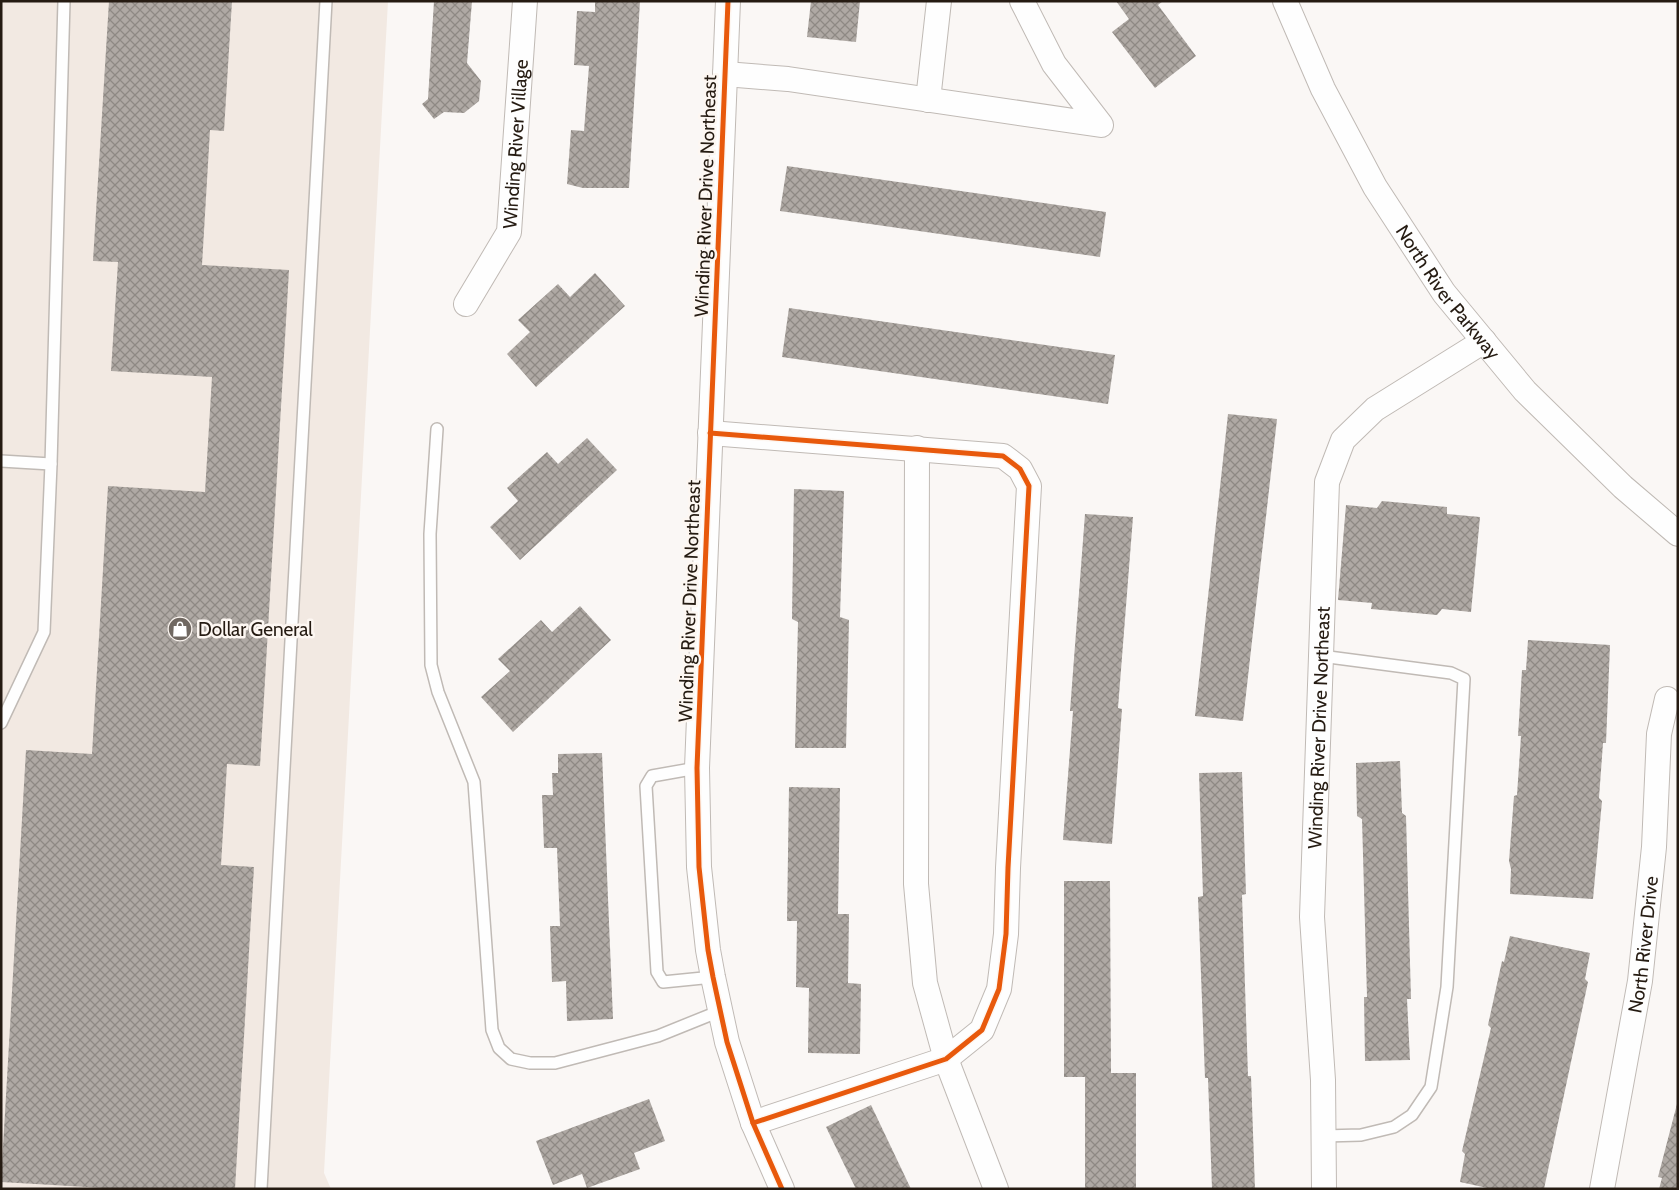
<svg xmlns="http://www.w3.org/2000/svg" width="1679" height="1190" font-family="Cabin,sans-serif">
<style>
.built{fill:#f2e9e2}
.building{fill:url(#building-cross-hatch)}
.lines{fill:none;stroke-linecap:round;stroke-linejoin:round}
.service-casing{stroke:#c0bab5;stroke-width:14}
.minor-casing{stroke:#c0bab5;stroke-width:26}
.service{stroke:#fefefe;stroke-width:11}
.minor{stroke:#fefefe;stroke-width:24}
.cycleway-casing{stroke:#fdf7f2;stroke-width:8}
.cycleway{stroke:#e8590c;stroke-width:5}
.labels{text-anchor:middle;stroke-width:5;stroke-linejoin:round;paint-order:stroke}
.street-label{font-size:19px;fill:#251b12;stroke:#fdf7f2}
.poi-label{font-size:19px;fill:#251b12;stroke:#fdf7f2;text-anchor:start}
</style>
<defs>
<pattern id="building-cross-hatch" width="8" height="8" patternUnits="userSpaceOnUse" patternTransform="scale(1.25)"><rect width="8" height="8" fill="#afa9a4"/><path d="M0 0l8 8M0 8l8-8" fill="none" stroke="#8e8984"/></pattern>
</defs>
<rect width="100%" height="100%" fill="#faf7f5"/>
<!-- built -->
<polygon class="built" points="1,1 388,1 324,1173 331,1189 1,1189"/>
<!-- building -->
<g class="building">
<polygon points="109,1 232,1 224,131 210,130 202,265 289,270 260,766 227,764 221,865 254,867 235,1189 121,1189 1,1182 26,750 92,754 108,486 205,492 212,377 111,371 118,262 93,261"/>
<polygon points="434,1 472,1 467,63 481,81 479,101 464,113 444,112 434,119 422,104 428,99"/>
<polygon points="595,1 640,1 629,188 583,188 567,184 571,130 584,131 589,66 574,65 577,11 595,12"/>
<polygon points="811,1 860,1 856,42 807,37"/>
<polygon points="1116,1 1163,1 1158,5 1196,56 1155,88 1112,32 1129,19"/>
<polygon points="787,166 1106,212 1100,257 780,211"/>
<polygon points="595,273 625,306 536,387 507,354 530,332 518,320 558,284 570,297"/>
<polygon points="789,308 1115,355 1108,404 782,357"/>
<polygon points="1228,414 1277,419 1243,721 1195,716"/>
<polygon points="587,438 617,470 520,560 490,527 518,501 507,488 547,452 558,464"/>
<polygon points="794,489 844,491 840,617 849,620 846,748 795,748 798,622 792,619"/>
<polygon points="1382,501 1447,507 1447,514 1480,517 1471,612 1442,609 1437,615 1371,609 1372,603 1338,600 1346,505 1377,508"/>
<polygon points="1085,514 1133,517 1118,708 1122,709 1112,844 1063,840 1073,711 1070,711"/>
<polygon points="580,606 611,640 513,732 481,697 510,671 498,659 541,620 552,632"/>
<polygon points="1528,640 1610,645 1606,743 1603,743 1599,798 1602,801 1593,899 1510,894 1511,869 1509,861 1514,796 1517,795 1521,736 1518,736 1522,670 1526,670"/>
<polygon points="602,753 613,1019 567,1021 566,981 552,982 550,926 560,926 557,848 544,848 542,795 553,795 552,773 558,773 558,754"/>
<polygon points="1400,761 1402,813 1406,816 1411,999 1407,999 1410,1060 1365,1061 1364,997 1367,997 1362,819 1357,816 1356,763"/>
<polygon points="1242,772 1246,894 1242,895 1248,1076 1251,1076 1255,1189 1212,1189 1208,1078 1205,1078 1198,897 1203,896 1199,773"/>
<polygon points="789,787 840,788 838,914 849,914 848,983 861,984 860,1054 808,1053 809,988 796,987 797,921 787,921"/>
<polygon points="1064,881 1110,881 1111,1073 1136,1073 1136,1189 1085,1189 1085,1077 1064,1077"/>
<polygon points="1510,936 1590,953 1585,979 1588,982 1544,1189 1492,1189 1460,1182 1465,1154 1462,1151 1491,1028 1488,1025 1502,961 1504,962"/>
<polygon points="649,1099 665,1141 634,1153 640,1169 587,1188 582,1174 553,1185 536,1141"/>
<polygon points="1677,1104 1678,1189 1659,1189 1662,1178 1658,1177"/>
<polygon points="871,1105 911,1189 856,1189 826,1127"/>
</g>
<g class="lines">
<!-- service casing -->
<g class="service-casing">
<g id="service">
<polyline points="437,429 430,534 431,665 438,692 474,782 492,1030 499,1048 511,1059 530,1063 555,1063 658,1036 720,1011"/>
<polyline points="1,461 51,464"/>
<polyline points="1321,656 1451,673 1464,679 1447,987 1431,1087 1412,1115 1394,1127 1361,1135 1324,1136"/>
<polyline points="1,723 44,632 51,464 64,1"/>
<polyline points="697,768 652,776 646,786 657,972 663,982 713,977"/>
<polyline points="261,1189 326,1"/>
</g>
</g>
<!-- minor casing -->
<g class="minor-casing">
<g id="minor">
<polyline points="728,1 697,768 699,867 708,950 713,977 727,1042 753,1123 782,1189"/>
<path id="s1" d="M1285,1L1323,89L1375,187L1444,293L1525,391L1623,487L1678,534"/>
<polyline points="725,74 788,79 1101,125 1054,64 1022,1"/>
<polyline points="928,100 939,1"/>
<path id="s2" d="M466,304L509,232L525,1"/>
<polyline points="710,433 1003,456 1020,469 1029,486 1008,868 1006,934 999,989 982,1030 946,1059 753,1123"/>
<polyline points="917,448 916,884 925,983 946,1059 996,1189"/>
<path id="s3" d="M1324,1189L1323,1080L1312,917L1327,482L1343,440L1375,409L1484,341"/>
<path id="s4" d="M1602,1189L1640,981L1654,847L1659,734L1667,699"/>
</g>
</g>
<!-- service -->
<use href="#service" class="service"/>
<!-- minor -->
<use href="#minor" class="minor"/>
<!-- cycleway casing -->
<g class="cycleway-casing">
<g id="cycleway">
<polyline points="728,1 697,768 699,867 708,950 713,977 727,1042 753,1123 782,1189"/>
<polyline points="710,433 1003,456 1020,469 1029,486 1008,868 1006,934 999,989 982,1030 946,1059 753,1123"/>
</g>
</g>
<!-- cycleway -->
<use href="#cycleway" class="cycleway"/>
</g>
<!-- icons -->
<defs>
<g id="shop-disc" transform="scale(1.25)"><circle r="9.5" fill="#706861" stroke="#fdf7f2"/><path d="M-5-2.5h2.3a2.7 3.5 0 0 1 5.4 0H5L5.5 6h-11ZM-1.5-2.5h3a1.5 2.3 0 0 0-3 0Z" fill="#fff"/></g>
</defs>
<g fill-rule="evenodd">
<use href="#shop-disc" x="180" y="629"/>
</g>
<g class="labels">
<!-- street labels -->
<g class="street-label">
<text dy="7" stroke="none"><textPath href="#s2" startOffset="172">Winding River Village</textPath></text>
<text transform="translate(705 196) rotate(-88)" y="7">Winding River Drive Northeast</text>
<text dy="7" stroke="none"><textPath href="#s1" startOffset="335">North River Parkway</textPath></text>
<text transform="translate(689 601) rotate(-88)" y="7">Winding River Drive Northeast</text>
<text dy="7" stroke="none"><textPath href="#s3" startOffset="462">Winding River Drive Northeast</textPath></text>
<text dy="7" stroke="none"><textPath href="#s4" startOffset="248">North River Drive</textPath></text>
</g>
<!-- poi labels -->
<g class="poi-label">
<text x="198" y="636">Dollar General</text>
</g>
</g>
<!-- border -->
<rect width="1679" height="1190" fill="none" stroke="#251b12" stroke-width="5"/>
</svg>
